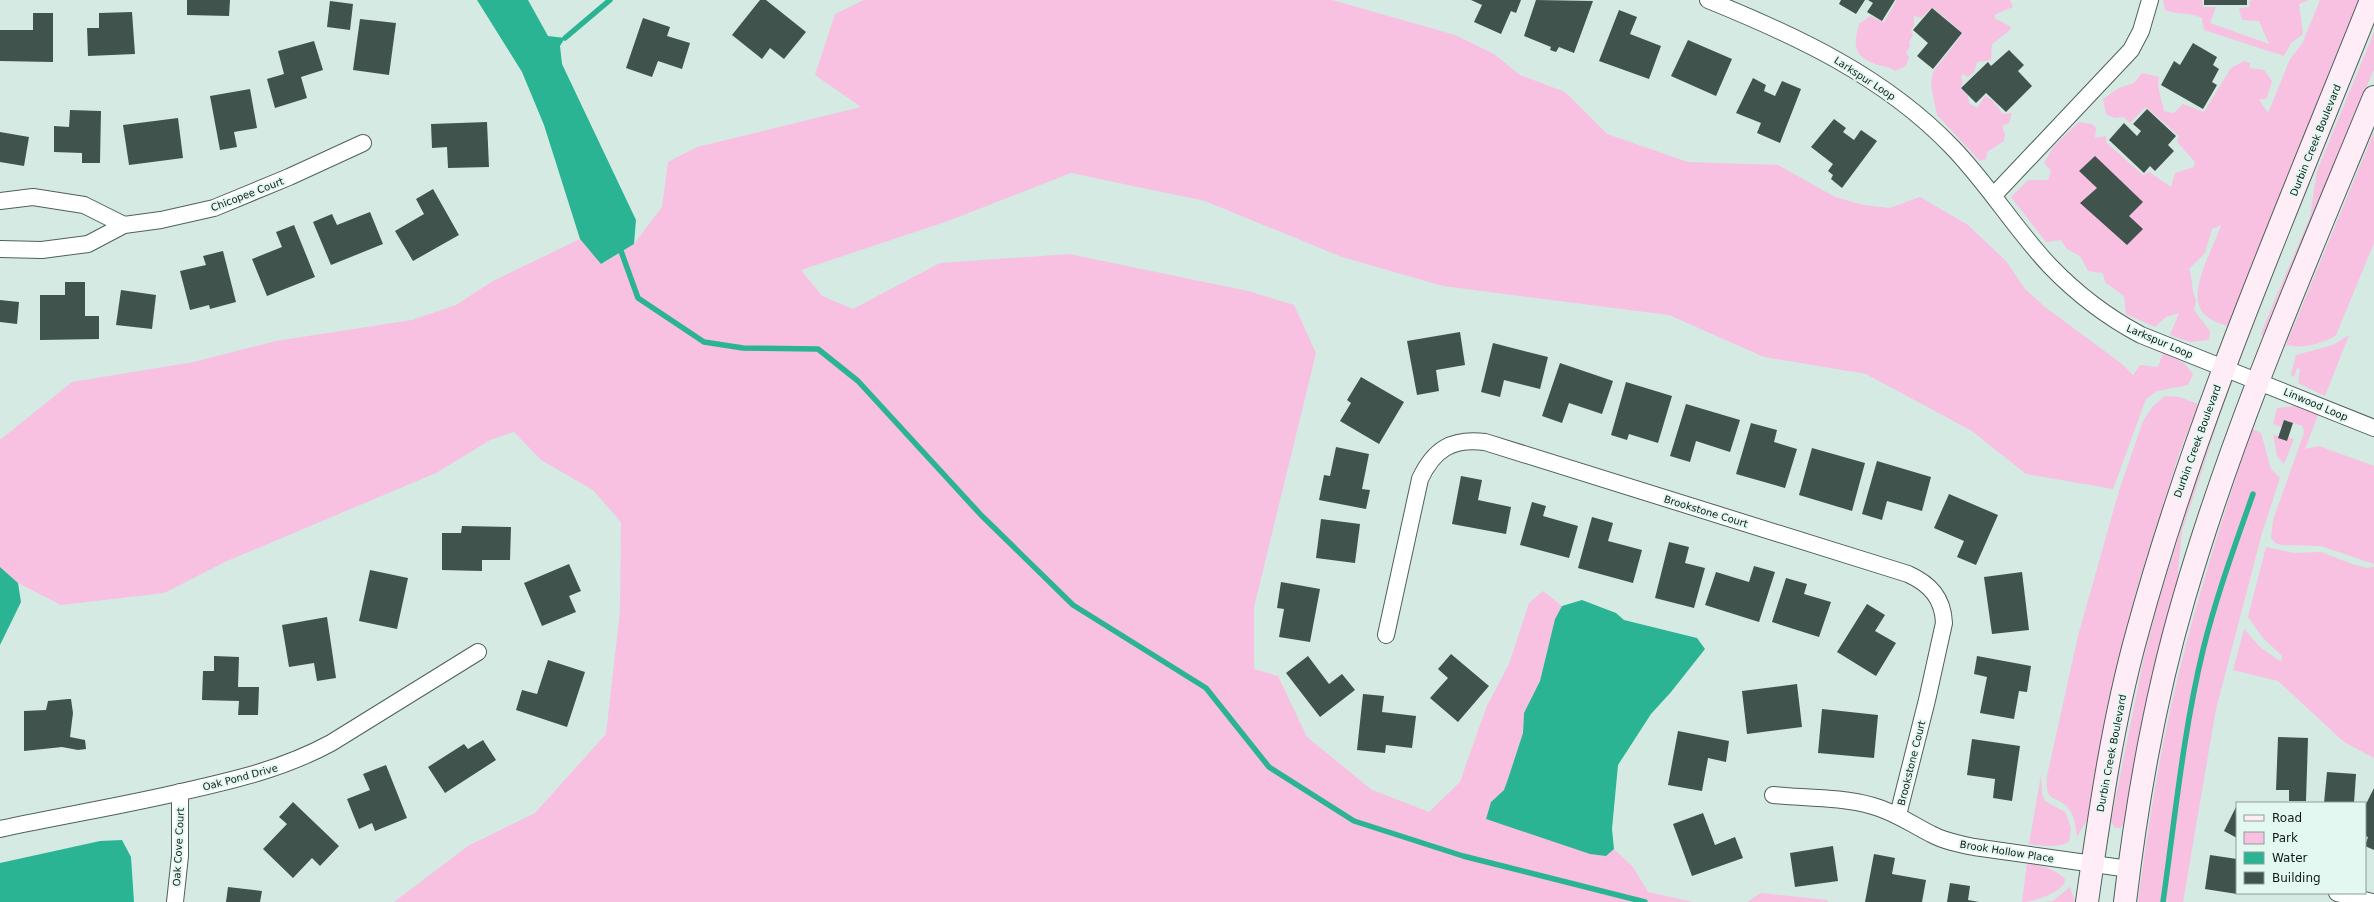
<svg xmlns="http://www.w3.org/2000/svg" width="2374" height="902" font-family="'DejaVu Sans',sans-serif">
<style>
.green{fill:#f8c0e1}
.water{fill:#2ab493}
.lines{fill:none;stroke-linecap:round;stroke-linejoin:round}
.stream{stroke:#2ab493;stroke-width:5.5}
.building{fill:#41534d}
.street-casing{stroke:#4e615a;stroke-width:18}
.secondary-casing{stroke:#4e615a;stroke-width:24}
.street{stroke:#fff;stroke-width:16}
.secondary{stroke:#feedf7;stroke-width:22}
.labels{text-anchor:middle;stroke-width:4;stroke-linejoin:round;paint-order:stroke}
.street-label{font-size:10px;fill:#111916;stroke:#e2f8f0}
</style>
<rect width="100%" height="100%" fill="#d5eae3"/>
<!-- green -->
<g class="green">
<polygon points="864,0 1332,0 1455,35 1494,54 1520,75 1565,92 1607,134 1688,162 1778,165 1835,197 1863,205 1890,208 1920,197 1968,225 2006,261 2025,289 2045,307 2122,364 2133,375 2140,365 2158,367 2163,353 2184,363 2193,374 2188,385 2157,391 2146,399 2113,489 2026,474 1972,431 1866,374 1764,357 1669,315 1443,286 1342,257 1205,201 1071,173 948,221 801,270 822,296 853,309 940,263 1069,254 1248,291 1294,305 1316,353 1254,607 1254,669 1278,676 1307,737 1372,790 1429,812 1460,782 1486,708 1509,664 1529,603 1543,591 1562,606 1555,619 1540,681 1524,713 1523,733 1508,779 1504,790 1491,802 1486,819 1606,856 1614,849 1633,867 1648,892 1693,902 394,902 468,846 535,813 606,734 620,611 621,522 593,490 541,460 514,432 490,440 436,473 227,561 164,593 61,605 18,583 0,567 0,440 72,382 194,362 276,341 412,320 456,305 493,281 580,239 602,264 634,244 662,207 668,162 697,147 861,107 815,75 835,14"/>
<path d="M1897,0H2010L2013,7L1996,14L1994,18L2011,27L2010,30L1992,44L1991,60L1977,62L1974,72L1968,77L1963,74L1961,76L1963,83L1960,88L1968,96L1969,103L1977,108L1985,96L1992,100L2003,114L2012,113L2009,123L2002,126L2005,135L2004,141L1987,152L1986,159L1980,161L1937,115L1931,85L1933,72L1963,33L1932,7L1921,18L1914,16V26L1911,30L1913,35L1909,42L1910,46L1906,53L1909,57L1906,66L1895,71C1886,65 1883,67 1875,64C1852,55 1854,44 1859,24L1870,16L1884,22Z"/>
<path d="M2163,0H2202L2203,7H2216L2210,23L2269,44L2259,21L2242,20L2239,8L2250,7L2249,1L2252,0H2309L2299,4L2303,34L2291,43L2284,56L2204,30L2202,18C2187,11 2180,16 2165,10Z"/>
<path d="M2320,0H2362L2231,321L2227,326C2219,323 2209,320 2203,313C2186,292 2214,248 2221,225L2212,229L2205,253L2189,269C2193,280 2191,290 2196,300L2194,310L2210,331L2209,340L2190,342L2170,335L2179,313L2166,317L2155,327L2126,314L2124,296L2105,282L2103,273L2088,271L2080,256L2067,249L2061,240L2046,242L2011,197L2028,180H2048L2051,171L2044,163L2054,146L2079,122L2092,124L2096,128L2095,138L2106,136V142L2143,175L2149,172L2171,187L2175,173L2194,167L2195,162L2177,142L2179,136L2146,107L2130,123L2124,117L2115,118L2106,114L2103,99L2119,88L2134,83L2142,73L2159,77L2158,86L2164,111L2174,113L2183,104L2204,112L2231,68L2244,61L2250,63V68L2264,70L2272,81L2267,98L2259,100L2268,113L2290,59L2302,44Z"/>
<polygon points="2374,32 2374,69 2263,336 2261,333 2310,217 2317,171"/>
<path d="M2374,132V243L2336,335C2323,344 2302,349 2286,345Z"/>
<polygon points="2349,335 2325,396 2298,383 2300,369 2297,368 2294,377 2293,377 2291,374 2296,355 2333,345"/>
<path d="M2165,396L2179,397L2198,404L2179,454L2136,591L2106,711L2088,818L2077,837C2076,829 2075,819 2071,812C2059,793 2044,806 2047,776L2078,636L2119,491L2143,421L2153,406Z"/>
<polygon points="2295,406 2318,415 2305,449 2319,446 2374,466 2374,564 2321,546 2282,545 2275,543 2271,538 2273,520 2304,433 2303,426 2284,420 2281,427 2273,424 2277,408"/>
<polygon points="2220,416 2182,531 2177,582 2152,681 2123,825 2120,828 2115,828 2111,821 2144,657 2157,607 2190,500"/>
<path d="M2252,429L2261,433L2271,469L2280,478L2262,533L2216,709L2183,902H2138C2147,835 2157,768 2172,702C2193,610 2222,519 2252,429Z"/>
<polygon points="2273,434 2287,441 2288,437 2294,439 2284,464 2277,456"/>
<polygon points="2266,547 2294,553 2321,552 2352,564 2367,568 2374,567 2374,758 2344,742 2278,681 2233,670 2244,629 2260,647 2281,662 2282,656 2263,638 2248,617"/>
<path d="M2041,775L2042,794L2045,801L2065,812L2067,816L2071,829L2069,842C2056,848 2043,846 2029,844Z"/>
<path d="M2027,863C2041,866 2054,868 2065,879L2064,884C2056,894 2034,902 2022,902Z"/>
<polygon points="2070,887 2075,902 2044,902 2053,901"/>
<polygon points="1761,893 1827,900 1829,902 1747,902"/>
</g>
<!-- water -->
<g class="water">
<polygon points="477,0 528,0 548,36 565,38 560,46 562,64 636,220 634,244 601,264 580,239 544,125 522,72"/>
<polygon points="0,567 18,583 21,602 0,645"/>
<polygon points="1582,600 1616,613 1624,620 1697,638 1705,649 1671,692 1651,714 1618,765 1612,829 1614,849 1606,856 1590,854 1486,819 1491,802 1504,790 1508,779 1523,733 1524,713 1540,681 1555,619 1562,606"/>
<polygon points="122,840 131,857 134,902 0,902 0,863 100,841"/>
</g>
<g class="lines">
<!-- stream -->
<g class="stream">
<polyline points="565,38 610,0"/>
<polyline points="621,251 638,298 704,342 743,348 818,349 858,381 981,515 1073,605 1206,688 1269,767 1354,821 1463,856 1645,902"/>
<path d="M2163,902C2175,818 2183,733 2203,650C2216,597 2235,545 2253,494"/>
</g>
</g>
<!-- building -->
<g class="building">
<polygon points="187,0 230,0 229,16 187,15"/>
<polygon points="760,0 766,0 806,32 784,59 770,48 762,59 732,35"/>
<polygon points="1471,0 1521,0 1516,13 1511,11 1501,34 1474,22 1482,5"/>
<polygon points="1536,0 1593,1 1574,53 1559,47 1556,52 1550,50 1551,47 1524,36"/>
<polygon points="1841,0 1865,0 1856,14 1839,4"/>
<polygon points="1868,0 1895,0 1882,21 1867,12 1873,3"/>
<rect x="2204" y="0" width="43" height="5"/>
<polygon points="330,1 353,4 350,30 327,27"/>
<polygon points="1932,8 1962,33 1933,69 1917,56 1928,43 1913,30"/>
<polygon points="1619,10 1637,17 1630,34 1661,46 1649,79 1599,61"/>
<polygon points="132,12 135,54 88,56 87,28 99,28 99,13"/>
<polygon points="33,13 53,13 53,62 0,61 0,30 33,30"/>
<polygon points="643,18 670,27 667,36 690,43 682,69 658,61 652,77 626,68"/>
<polygon points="360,19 396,23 389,75 353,70"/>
<polygon points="1688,40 1732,59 1716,96 1671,76"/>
<polygon points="314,41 323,70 301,77 307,98 275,108 267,79 284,74 278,51"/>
<polygon points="2193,43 2217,57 2213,65 2219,69 2212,82 2217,85 2203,109 2161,85 2174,61 2180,65"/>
<polygon points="2009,50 2024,65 2018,71 2032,86 2006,112 1986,93 1976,103 1961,88 1988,62 1991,66"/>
<polygon points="1753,78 1766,85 1764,91 1775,96 1782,81 1801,89 1780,143 1757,133 1761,123 1736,113"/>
<polygon points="250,89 257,128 234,132 237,147 220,150 210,96"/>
<polygon points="2147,109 2176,136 2168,145 2174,151 2155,171 2150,166 2144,173 2109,140 2124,123 2137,136 2141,131 2133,124"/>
<polygon points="70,110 101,111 100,163 82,163 82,153 54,152 54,126 69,127"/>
<polygon points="178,118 183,158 129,165 123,125"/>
<polygon points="1834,119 1846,128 1843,132 1854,140 1861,130 1877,141 1842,188 1831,179 1833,175 1828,171 1833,164 1811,147"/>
<polygon points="487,122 489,167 448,168 447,147 432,148 431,124"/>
<polygon points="0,132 29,137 24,166 0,162"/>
<polygon points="2095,156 2143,202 2129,216 2143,229 2127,245 2080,203 2097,188 2079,171"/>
<polygon points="433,189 459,235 413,261 395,231 424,214 416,199"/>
<polygon points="370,212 383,244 331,265 313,222 332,214 337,225"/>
<polygon points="294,225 315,277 267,296 252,259 282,247 276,232"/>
<polygon points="223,251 236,302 210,309 209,305 190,310 180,271 206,265 203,256"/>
<polygon points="65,282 85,282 85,316 99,316 99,339 40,340 40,295 65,295"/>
<polygon points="121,290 156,295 152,329 116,325"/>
<polygon points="0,300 19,302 17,324 0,322"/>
<polygon points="1460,332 1465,365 1436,370 1439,391 1417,395 1407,341"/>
<polygon points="1493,343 1548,357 1540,389 1504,380 1500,397 1481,392"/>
<polygon points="1560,363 1613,381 1602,414 1569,403 1562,423 1542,416"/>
<polygon points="1361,377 1404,402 1379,444 1340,421 1351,403 1347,400"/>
<polygon points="1626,382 1672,396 1658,443 1629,434 1627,440 1611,435"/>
<polygon points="1686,404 1740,420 1730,452 1696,441 1690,462 1670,456"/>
<polygon points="2284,420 2293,423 2287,441 2278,438"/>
<polygon points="1751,423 1777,430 1774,442 1797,449 1785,488 1736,474"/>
<polygon points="1336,447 1369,454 1362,489 1370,490 1366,509 1319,500 1324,475 1330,476"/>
<polygon points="1812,448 1865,463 1852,511 1799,495"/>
<polygon points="1877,461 1931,477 1922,511 1887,501 1882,520 1862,514"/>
<polygon points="1461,476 1482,480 1478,500 1511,507 1506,534 1452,524"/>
<polygon points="1949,494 1998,515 1976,565 1957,557 1964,541 1934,528"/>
<polygon points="1532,502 1546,506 1543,516 1578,526 1569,558 1520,545"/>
<polygon points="1592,517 1613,523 1608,541 1642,550 1633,583 1578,568"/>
<polygon points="1321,519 1360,524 1355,563 1316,558"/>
<polygon points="462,526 511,527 510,560 482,560 482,571 442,570 442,533 461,533"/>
<polygon points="1669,542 1689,547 1685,563 1705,568 1694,608 1655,598"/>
<polygon points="569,564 581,591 569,596 576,612 542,626 524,583"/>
<polygon points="1754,566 1775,572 1759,622 1705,605 1716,572 1749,582"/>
<polygon points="370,570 408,578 397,629 359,621"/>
<polygon points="2022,572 2029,630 1992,634 1984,577"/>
<polygon points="1786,578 1807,584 1804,594 1831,602 1819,637 1772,622"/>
<polygon points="1281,582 1320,589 1310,642 1279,637 1284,609 1277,608"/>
<polygon points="1867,604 1885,615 1875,631 1896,643 1876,676 1837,652"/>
<polygon points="327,617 336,678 317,681 314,663 289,667 282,625"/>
<polygon points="1451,654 1489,686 1458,722 1430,698 1448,678 1438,669"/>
<polygon points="214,656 239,657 238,687 259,687 258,715 238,715 239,701 202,700 203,671 214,671"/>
<polygon points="1308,656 1329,684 1342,674 1355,690 1320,717 1286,673"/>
<polygon points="1977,656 2031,666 2027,692 2019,691 2014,719 1980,713 1987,677 1974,674"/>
<polygon points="548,660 585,672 567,727 516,710 522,690 537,694"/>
<polygon points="1797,684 1802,727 1747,734 1742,691"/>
<polygon points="1363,694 1384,696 1382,712 1416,716 1412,748 1386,745 1385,753 1357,750"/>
<polygon points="68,699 71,699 73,713 70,737 85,740 86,749 78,750 62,747 24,751 24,711 46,710 48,701"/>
<polygon points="1822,709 1878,715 1874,758 1818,753"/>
<polygon points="1678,731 1729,741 1726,762 1708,758 1702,791 1668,785"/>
<polygon points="2278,737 2308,738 2306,801 2289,801 2289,790 2276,790"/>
<polygon points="1972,739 2020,746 2012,801 1993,798 1995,779 1967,775"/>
<polygon points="483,740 496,760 445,793 428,767 464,744 468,749"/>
<polygon points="386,765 407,818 375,831 372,823 359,829 347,799 370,790 363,774"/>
<polygon points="2327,772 2356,774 2354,803 2324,803"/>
<polygon points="2374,788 2374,850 2365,846 2368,837 2365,836 2365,806"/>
<polygon points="293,802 339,846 320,866 312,858 293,878 263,849 287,824 279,817"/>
<polygon points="2237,805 2237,838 2224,831"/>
<polygon points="1703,813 1715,845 1735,837 1743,858 1692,876 1673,824"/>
<polygon points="1833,846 1838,881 1795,887 1790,853"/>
<polygon points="1874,854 1895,858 1892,874 1926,880 1922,902 1865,902"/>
<polygon points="2210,855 2237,859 2237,894 2205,889"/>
<polygon points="1950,883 1970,886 1968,900 1979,902 1947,902"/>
<polygon points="228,887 262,891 260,902 226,902"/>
</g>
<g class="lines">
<!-- street casing -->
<g class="street-casing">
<g id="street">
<path d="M1708,0C1797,36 1885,77 1952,147C1988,184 2015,229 2050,266C2077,294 2107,317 2141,335L2374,428"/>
<polyline points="1994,195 2131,50 2141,31 2150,0"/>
<polyline points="0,201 33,197 84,205 124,225"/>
<polyline points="0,249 42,250 88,244 124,225 161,220 214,208 289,177 363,143"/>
<path d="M1386,635L1420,479C1434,449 1452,438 1485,442L1908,574C1930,584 1943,598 1944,623L1927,700L1898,815"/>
<path d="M1773,795C1806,798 1842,797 1873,806C1895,812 1911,824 1931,834C1944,841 1959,844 1974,847L2129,869"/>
<path d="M0,829C60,816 121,806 181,792C234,780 283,769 331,743L478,652"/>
<polyline points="2337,893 2372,902"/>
<polyline points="175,902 180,856 180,792"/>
</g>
</g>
<!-- secondary casing -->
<g class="secondary-casing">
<g id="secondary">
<path d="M2087,902C2100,811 2113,719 2138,630C2197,414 2288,208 2371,0"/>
<path d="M2125,902C2137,800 2155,697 2184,598C2234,426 2306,262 2374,97"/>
</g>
</g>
<!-- street -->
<use href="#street" class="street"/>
<!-- secondary -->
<use href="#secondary" class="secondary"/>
</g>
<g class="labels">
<!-- street labels -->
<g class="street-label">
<text transform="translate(1865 78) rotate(33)" y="4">Larkspur Loop</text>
<text transform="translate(2315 140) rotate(-68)" y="4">Durbin Creek Boulevard</text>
<text transform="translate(247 194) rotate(-21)" y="4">Chicopee Court</text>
<text transform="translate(2160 341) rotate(23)" y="4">Larkspur Loop</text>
<text transform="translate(2316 404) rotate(23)" y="4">Linwood Loop</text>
<text transform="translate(2197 441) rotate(-70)" y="4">Durbin Creek Boulevard</text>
<text transform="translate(1706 511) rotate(17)" y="4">Brookstone Court</text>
<text transform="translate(2111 753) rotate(-79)" y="4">Durbin Creek Boulevard</text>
<text transform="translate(1911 763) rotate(-76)" y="4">Brookstone Court</text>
<text transform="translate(240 777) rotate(-15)" y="4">Oak Pond Drive</text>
<text transform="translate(178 847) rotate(-87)" y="4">Oak Cove Court</text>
<text transform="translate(2007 851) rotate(9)" y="4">Brook Hollow Place</text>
</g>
</g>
<!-- legend -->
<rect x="2236" y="802" width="130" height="92" fill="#e2f8f0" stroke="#8e9f99"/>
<rect x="2244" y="815" width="20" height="6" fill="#feedf7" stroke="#8e9f99"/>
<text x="2272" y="822" font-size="12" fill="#111916">Road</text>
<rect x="2244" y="832" width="20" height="12" fill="#f8c0e1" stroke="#8e9f99"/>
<text x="2272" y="842" font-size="12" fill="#111916">Park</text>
<rect x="2244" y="852" width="20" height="12" fill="#2ab493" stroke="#8e9f99"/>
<text x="2272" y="862" font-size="12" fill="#111916">Water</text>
<rect x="2244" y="872" width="20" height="12" fill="#41534d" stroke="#8e9f99"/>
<text x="2272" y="882" font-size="12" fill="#111916">Building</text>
</svg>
